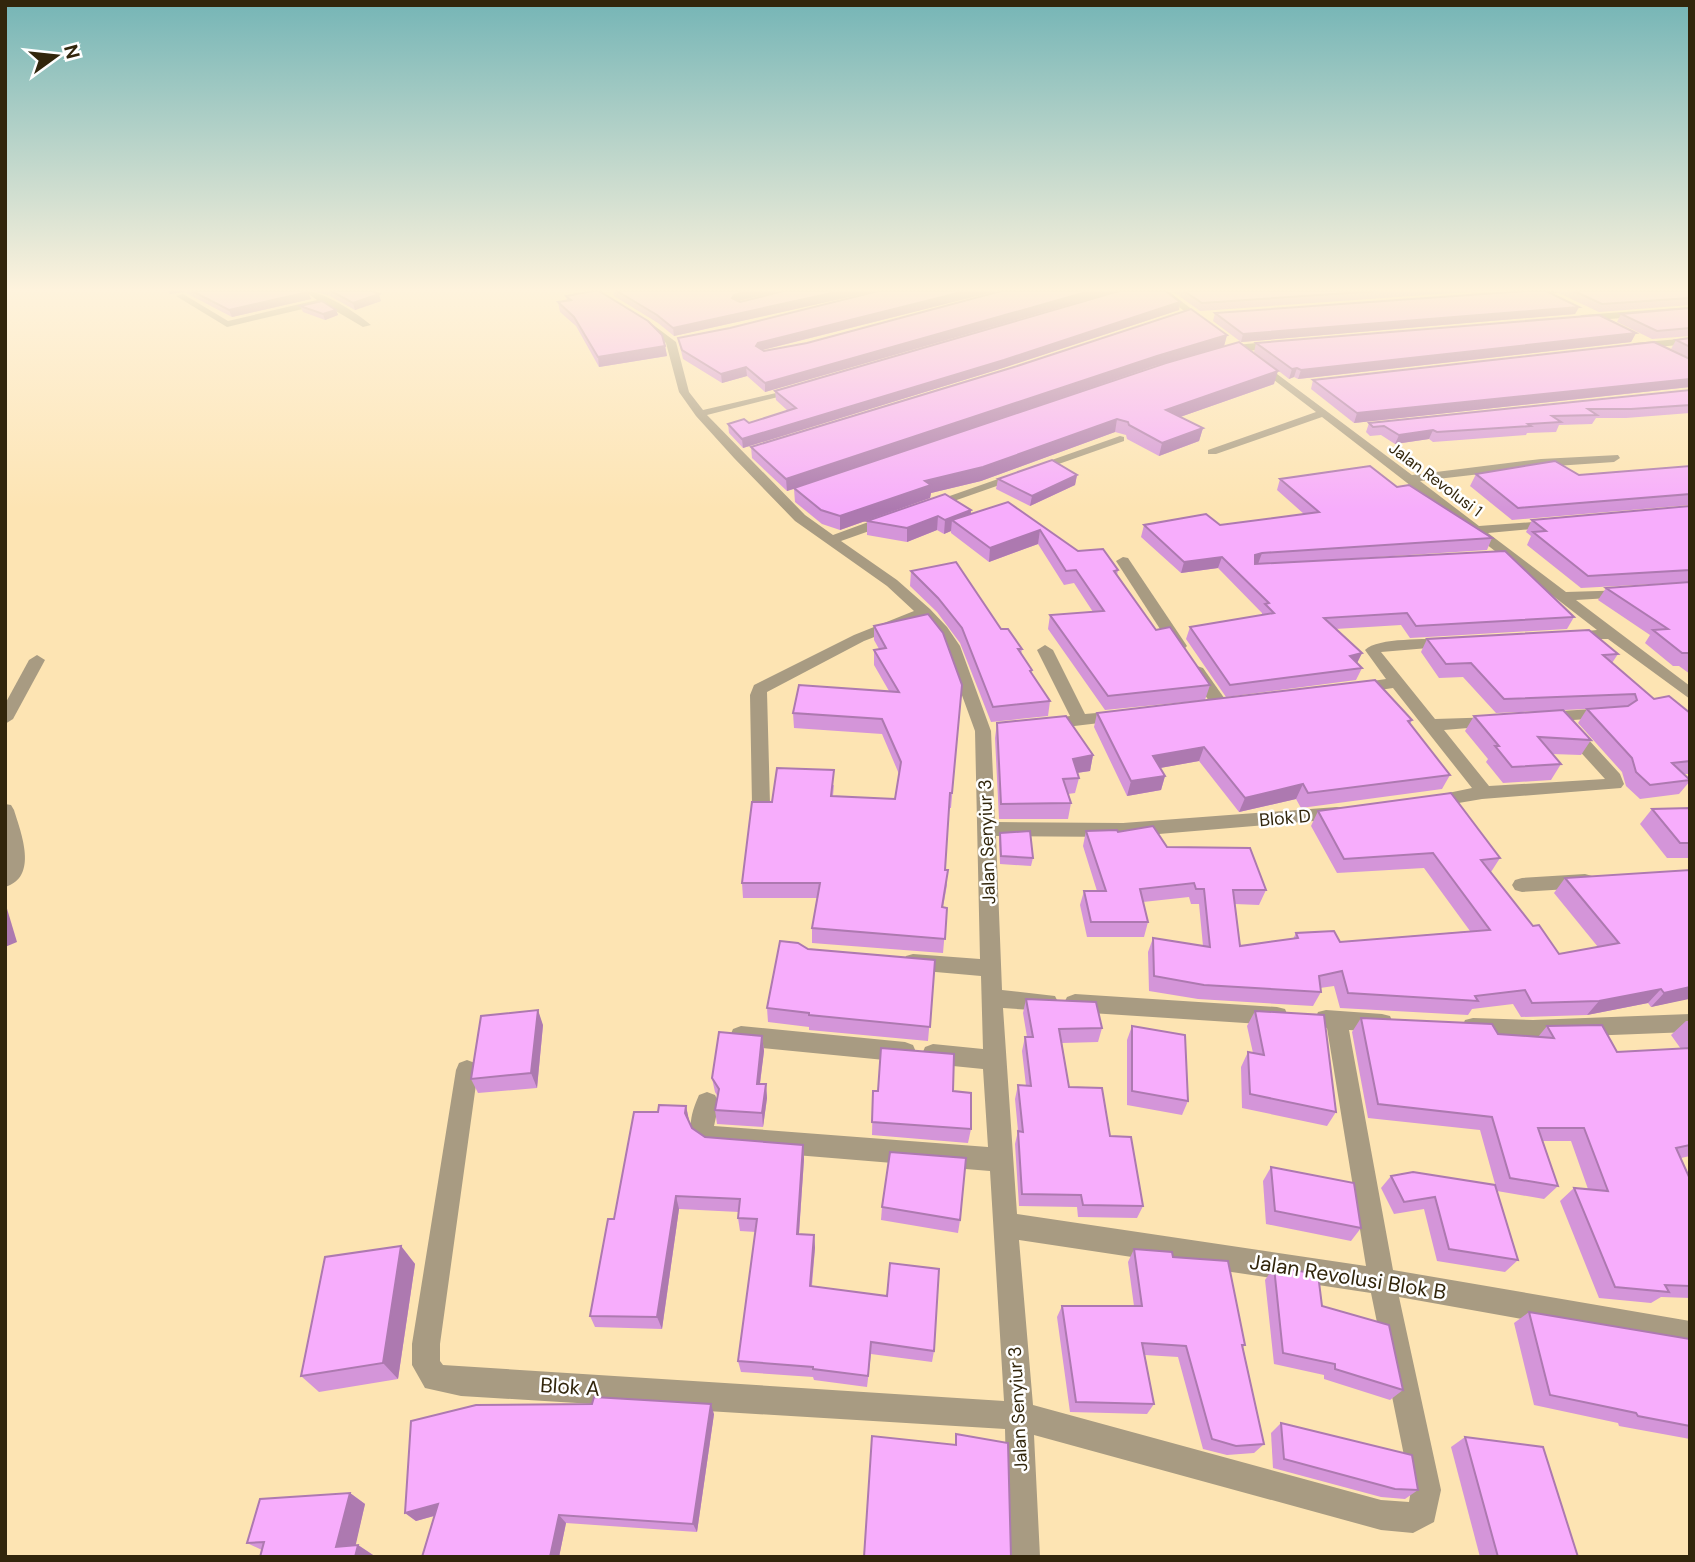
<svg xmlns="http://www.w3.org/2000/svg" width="1695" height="1562" font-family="'DM Sans',sans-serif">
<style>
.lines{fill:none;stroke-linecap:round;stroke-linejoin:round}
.minor{fill:#a89b82;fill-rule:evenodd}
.wall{fill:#d495d9;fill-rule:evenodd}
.shaded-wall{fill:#ad79b0}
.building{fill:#f7adfc;stroke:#ad79b0;stroke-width:2}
.labels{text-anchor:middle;stroke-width:5;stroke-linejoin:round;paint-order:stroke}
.far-street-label{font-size:16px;fill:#32260c;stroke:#fff}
.street-label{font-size:18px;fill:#32260c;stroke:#fff}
.near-street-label{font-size:21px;fill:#32260c;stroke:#fff}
</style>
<rect width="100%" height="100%" fill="#fde4b3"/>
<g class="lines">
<!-- minor -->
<g class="minor">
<path d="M305,291C321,290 357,313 371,325L363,327L324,304L227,327L176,296L183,294L228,321L317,300Z"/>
<polygon points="1159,291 1168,291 1211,324 1203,326"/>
<polygon points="1543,291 1567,291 1546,295"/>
<polygon points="1690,307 1690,313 1582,321 1577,318 1582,315"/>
<path d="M644,318L676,342L689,392L703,410L802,387V391L707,415L805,515L833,535L882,517H892V523L841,541L897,580L930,609L947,627L960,646L991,731L995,822L1123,823L1337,807L1343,808L1346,813L1343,818L1337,819L1123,837L996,836L1002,990L1055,996L1058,1002L1055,1008L1047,1011L1003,1008L1017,1214L1366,1266L1327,1028L1318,1026L1315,1019L1318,1012L1326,1010L1382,1014L1390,1016L1393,1023L1390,1030L1382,1032L1349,1030L1393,1270L1690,1321V1349L1399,1297L1441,1490L1434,1522L1413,1533L1381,1530L1034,1435L1040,1557H1008L1005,1429L461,1396L425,1388L412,1365V1344L456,1070L459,1063L467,1060L475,1063L478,1070L440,1344V1361L443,1365L1004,1401L990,1171L709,1148C683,1138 690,1116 699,1095L707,1092L715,1095L719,1103L714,1126L988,1147L983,1069L933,1064L925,1061L922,1054L925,1047L933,1044L983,1049L981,976L913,970L906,968L903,962L906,956L913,954L980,959L975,731L944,646L936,633L921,619L864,641L767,692L770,804L767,808H755L752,804L750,695L754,685L854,635L914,611L887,586L795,521L734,458L696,416L679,392L666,343L641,323V319ZM1019,1240L1371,1293L1411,1490L1409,1502L1381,1500L1033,1405Z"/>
<polygon points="1690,338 1690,344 1634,349 1629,346 1634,343"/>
<polygon points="1278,341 1283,344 1281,346 1223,355 1218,352 1236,345"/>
<polygon points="1257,359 1412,475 1541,459 1618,455 1620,458 1614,462 1541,467 1420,481 1479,526 1559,520 1560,523 1554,527 1488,533 1566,592 1631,590 1631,596 1626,597 1576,600 1690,686 1690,699 1608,639 1568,639 1566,636 1568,633 1597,630 1322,417 1216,454 1208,454 1208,450 1316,412 1253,364 1253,360"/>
<polygon points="1120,436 1124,437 1124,441 934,508 926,508 924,505"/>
<polygon points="1123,557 1128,558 1187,646 1184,649 1179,651 1171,646 1116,561"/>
<path d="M1447,638L1452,640L1455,643L1452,646L1381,652L1435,719L1498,717L1500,721L1498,725L1492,726L1444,730L1489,786L1605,779L1565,735L1563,731L1565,727H1577L1620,774L1624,784L1621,788L1482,799L1435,807L1429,805L1426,801L1429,797L1472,788L1393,688L1359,693L1351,688L1359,683L1386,679L1365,650C1378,637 1428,640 1447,638Z"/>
<polygon points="1045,645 1053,650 1085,714 1119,711 1127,716 1125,720 1049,729 1043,728 1041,724 1043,720 1070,716 1037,650"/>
<polygon points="37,655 45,660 13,719 5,724 5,704 29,660"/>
<polygon points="1197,666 1203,668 1227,702 1229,706 1227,710 1215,710 1189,671"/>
<polygon points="1607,708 1615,713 1613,717 1547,722 1539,717 1547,712"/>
<path d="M5,804L11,805L14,810C21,833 39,877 5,887Z"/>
<polygon points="1585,874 1592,876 1595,881 1592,886 1585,888 1522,892 1515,890 1512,885 1515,880 1522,878"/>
<polygon points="1075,994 1277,1007 1285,1009 1288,1016 1285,1023 1277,1025 1075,1012 1067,1009 1064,1003 1067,997"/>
<polygon points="1690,1014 1690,1032 1533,1038 1473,1036 1465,1034 1462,1027 1465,1020 1473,1018 1533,1020"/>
<polygon points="741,1026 905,1042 913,1045 916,1052 913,1059 905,1062 741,1046 733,1043 730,1036 733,1029"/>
</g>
</g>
<!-- wall -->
<g class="wall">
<polygon points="168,291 307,291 311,299 232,317 184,292 170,294"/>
<polygon points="313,291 372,291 381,301 355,310 330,296"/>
<polygon points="613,291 779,291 738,301 740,302 876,291 674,336 658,323 614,296"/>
<polygon points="878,291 997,291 763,350 764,351 807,343 1001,291 1117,291 765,392 747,376 722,383 683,359 678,338 730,328"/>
<polygon points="1172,291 1483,291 1200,311"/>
<polygon points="1554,291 1690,291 1690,305 1599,312"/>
<polygon points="566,296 665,346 667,356 599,367 576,326 560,312 558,302 567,301"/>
<polygon points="1180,302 1179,310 1003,368 743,448 729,433 728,424 749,423 788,411 776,400 775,391"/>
<polygon points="300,306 336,310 338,315 325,320 303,312"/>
<polygon points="1579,307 1575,314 1241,342 1213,321 1215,313"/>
<polygon points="1690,308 1690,336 1652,339 1617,322 1621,314"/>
<polygon points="1636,333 1631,342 1298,379 1294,377 1289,379 1254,352 1256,343"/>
<path d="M1227,335L1224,346L1274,384L1180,417L1203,428L1199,441L1159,456L1127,439L1126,435L1115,432L981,481L931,493L930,498L840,530L822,524L795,502L794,489L787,491L752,458L751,447ZM1198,354L969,430L1154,366Z"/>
<polygon points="1690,338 1690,358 1671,349 1676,340"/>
<polygon points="1690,359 1690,387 1354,423 1311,389 1313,380"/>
<polygon points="1690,390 1690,413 1626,418 1596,418 1592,424 1559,425 1556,432 1527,433 1526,435 1433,442 1429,439 1395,444 1381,435 1370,436 1366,432 1369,423"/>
<polygon points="1690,466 1690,505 1512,520 1470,486 1476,474 1579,475"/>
<polygon points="1077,475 1075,485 1030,506 996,489 998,479"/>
<polygon points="1280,479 1397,487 1492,538 1487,550 1283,563 1574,617 1567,629 1410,638 1401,625 1335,629 1362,653 1357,663 1362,668 1356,680 1226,697 1186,639 1190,627 1262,615 1262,613 1218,568 1181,573 1141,537 1144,525 1220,525 1304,514 1277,490"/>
<polygon points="1008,502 1078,551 1118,570 1117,575 1156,630 1210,685 1205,700 1105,710 1048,629 1050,615 1093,612 1074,583 1064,585 1038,544 989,562 951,533 951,531 944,534 937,530 907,542 867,535 867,521 971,510 971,514"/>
<polygon points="1690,506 1690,582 1581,588 1527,545 1531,536 1526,532 1532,520"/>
<polygon points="911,571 1001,629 1022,649 1021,654 1032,674 1050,701 1048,716 991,722 960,643 937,612 910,586"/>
<polygon points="1690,582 1690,674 1679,666 1673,666 1645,643 1650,635 1598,600 1606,588"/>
<polygon points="874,626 962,685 951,808 949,808 945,870 947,885 943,907 947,908 943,953 812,943 812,928 817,898 743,898 742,883 772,802 834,785 833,796 895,799 899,774 882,734 794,728 793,713 889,691 874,665 874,650 879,649 874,640"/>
<polygon points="1427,639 1618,654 1612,663 1654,699 1690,713 1690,774 1684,774 1690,779 1690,781 1679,794 1640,799 1626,786 1622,772 1578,723 1587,709 1564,710 1591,740 1581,755 1552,754 1561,764 1551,780 1503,783 1486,762 1488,759 1465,731 1474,716 1540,711 1496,713 1463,677 1439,678 1421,652"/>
<polygon points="1097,713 1412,720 1410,724 1450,775 1442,789 1301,808 1296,799 1239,812 1199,761 1160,768 1165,776 1161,790 1127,796 1094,727"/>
<polygon points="997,723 1093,755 1090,771 1077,773 1079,778 1075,793 1068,794 1071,803 1068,819 999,819 995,738"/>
<polygon points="1690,808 1690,858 1667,858 1640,824 1652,809"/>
<polygon points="1318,811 1500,858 1491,872 1533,926 1559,954 1598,947 1554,893 1565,878 1690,870 1690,998 1651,1007 1648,1003 1587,1015 1521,1017 1513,1004 1472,1009 1468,1015 1340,1008 1334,986 1320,988 1321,992 1313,1006 1198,999 1149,991 1148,952 1153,938 1203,946 1199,904 1191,904 1189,897 1143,902 1148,922 1144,937 1087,937 1080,905 1084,891 1097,891 1083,846 1086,831 1118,832 1167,847 1266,890 1259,905 1235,904 1240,946 1293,939 1296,933 1340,942 1470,931 1424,868 1337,873 1311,826"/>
<polygon points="1000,833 1033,858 1031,866 1000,864 999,840"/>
<polygon points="808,949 935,960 928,1041 809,1030 809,1027 768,1022 767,1008"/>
<polygon points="1026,999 1102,1028 1098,1042 1062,1043 1069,1087 1110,1136 1143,1206 1137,1218 1078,1217 1077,1207 1019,1206 1015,1144 1018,1131 1015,1099 1018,1085 1026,1086 1022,1051 1025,1037 1027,1037 1023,1013"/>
<polygon points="1255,1011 1336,1112 1327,1126 1242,1108 1241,1067 1248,1052 1253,1053 1247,1026"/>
<polygon points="1361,1018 1498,1034 1538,1037 1547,1026 1617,1052 1681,1049 1671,1035 1686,1021 1690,1021 1690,1156 1681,1158 1690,1179 1690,1298 1661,1297 1651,1303 1599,1298 1560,1201 1574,1188 1588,1189 1571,1141 1543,1141 1558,1186 1544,1199 1497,1191 1480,1130 1368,1118 1352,1032"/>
<polygon points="543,1025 537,1088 478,1093 471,1079"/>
<polygon points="1132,1026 1188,1101 1182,1115 1127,1105 1127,1040"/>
<polygon points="762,1036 764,1051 760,1084 766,1084 767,1098 763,1127 717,1124 715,1110 718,1097 715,1092 712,1078"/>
<polygon points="873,1091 953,1091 971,1129 968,1143 872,1135"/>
<polygon points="686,1106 689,1122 692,1128 705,1137 803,1145 804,1159 799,1234 814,1235 815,1248 812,1286 934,1351 932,1362 871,1354 867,1387 814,1380 813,1377 741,1372 738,1361 756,1232 740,1231 738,1218 739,1212 679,1209 662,1329 595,1327 590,1316 614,1219 658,1112"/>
<polygon points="1271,1167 1361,1228 1351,1241 1266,1224 1263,1181"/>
<polygon points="1391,1176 1495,1185 1518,1260 1505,1272 1437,1261 1424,1209 1394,1214 1381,1188"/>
<polygon points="882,1207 960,1220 958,1233 881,1220"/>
<polygon points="401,1246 415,1264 398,1379 319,1392 301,1376"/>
<polygon points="1134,1249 1173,1257 1245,1345 1243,1347 1264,1444 1254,1453 1227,1455 1203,1449 1178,1357 1145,1355 1154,1404 1147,1414 1070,1412 1057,1317 1062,1306 1134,1306 1128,1262"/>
<polygon points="1274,1267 1403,1390 1390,1400 1324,1379 1324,1375 1274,1364 1265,1280"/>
<polygon points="1529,1312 1690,1339 1690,1439 1619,1426 1618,1423 1534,1405 1514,1323"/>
<polygon points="714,1414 697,1532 566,1523 559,1557 422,1557 434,1516 416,1521 405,1513"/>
<polygon points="1281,1423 1418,1490 1405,1499 1381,1497 1273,1468 1271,1433"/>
<polygon points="1465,1437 1578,1557 1480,1557 1451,1447"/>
<polygon points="350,1493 365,1504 355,1545 358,1545 373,1555 262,1550 247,1543"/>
</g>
<!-- shaded-wall -->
<g class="shaded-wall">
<polygon points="168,291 184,291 184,292 170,294"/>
<polygon points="749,291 779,291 734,302 732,298 734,295"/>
<polygon points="841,291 876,291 674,336 673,328"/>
<polygon points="966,291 997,291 758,351 756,346 758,343"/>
<polygon points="1090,291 1117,291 765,392 765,383"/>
<polygon points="308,292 311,299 232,317 229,310"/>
<polygon points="379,294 381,301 355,310 353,303"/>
<polygon points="1180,302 1179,310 1003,368 743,448 742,439"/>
<polygon points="1579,307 1575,314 1241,342 1243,334"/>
<polygon points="336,310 338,315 325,320 323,314"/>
<polygon points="1636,333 1631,342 1298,379 1301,370"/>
<polygon points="1227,335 1224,346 1154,366 787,491 786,479 1157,356"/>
<polygon points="665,346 667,356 599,367 598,357"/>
<polygon points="746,367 747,376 722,383 721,374"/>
<polygon points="1297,368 1294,377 1289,379 1292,369"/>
<polygon points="1278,371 1274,384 1163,423 1166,410"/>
<polygon points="1690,379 1690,387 1354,423 1357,413"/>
<polygon points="1117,419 1115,432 981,481 931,493 930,498 840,530 840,516 925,481"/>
<polygon points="1203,428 1199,441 1159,456 1162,443"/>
<polygon points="1433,430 1429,439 1395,444 1399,435"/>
<polygon points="1077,475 1075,485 1030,506 1032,496"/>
<polygon points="971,510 970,524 952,520 951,531 944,534 945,520"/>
<polygon points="938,516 937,530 907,542 907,528"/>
<polygon points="1040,530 1038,544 989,562 990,548"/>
<polygon points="1262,553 1258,564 1251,566 1255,555"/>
<polygon points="1222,557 1218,568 1181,573 1184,562"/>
<polygon points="1362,653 1356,665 1350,656"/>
<polygon points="1204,747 1199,761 1149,770 1153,756"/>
<polygon points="1093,755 1090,771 1069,774 1073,759"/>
<polygon points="1165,776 1161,790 1127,796 1131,781"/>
<polygon points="1303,784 1296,799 1239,812 1245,798"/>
<polygon points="5,902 17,942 5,947"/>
<polygon points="1690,987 1689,999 1651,1007 1664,993"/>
<polygon points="1661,989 1648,1003 1587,1015 1599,1001"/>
<polygon points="538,1010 543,1025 537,1088 531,1073"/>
<polygon points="762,1036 764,1051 758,1098 757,1084"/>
<polygon points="766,1084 767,1098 763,1127 762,1113"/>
<polygon points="686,1106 689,1120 688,1127 685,1113"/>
<polygon points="803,1145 804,1159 798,1246 797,1234"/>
<polygon points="676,1196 679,1209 662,1329 657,1317"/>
<polygon points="814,1235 815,1248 810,1298 810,1286"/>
<polygon points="401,1246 415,1264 398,1379 383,1363"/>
<polygon points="711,1404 714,1414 697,1532 693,1524"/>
<polygon points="350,1493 365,1504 353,1557 336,1547"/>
<polygon points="438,1504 448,1512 416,1521 405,1513"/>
<polygon points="559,1515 566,1523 559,1557 550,1557"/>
<polygon points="358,1545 373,1555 373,1557 355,1557"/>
</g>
<!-- building -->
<g class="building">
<polygon points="192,291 307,291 308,292 229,310"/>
<polygon points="331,291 372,291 379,294 353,303"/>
<polygon points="593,291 599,291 648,321 662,335 665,346 598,357 574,317 558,302 571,300 566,296"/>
<polygon points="617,291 749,291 734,295 732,298 740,302 783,291 841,291 673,328 657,315"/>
<polygon points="878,291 966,291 758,343 756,346 764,351 807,343 1001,291 1090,291 765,383 746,367 721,374 682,350 678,338 730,328"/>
<polygon points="1119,291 1166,291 1180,302 1004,360 742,439 728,424 744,419 749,423 796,408 775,391"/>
<polygon points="1184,291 1378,291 1202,303"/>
<polygon points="1526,291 1546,291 1579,307 1243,334 1215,313"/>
<polygon points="1574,291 1690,291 1690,298 1602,304"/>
<polygon points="322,301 336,310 323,314 300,306"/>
<polygon points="1690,308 1690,328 1657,331 1621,314"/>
<polygon points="1191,309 1227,335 1157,356 786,479 751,447 1014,367"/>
<polygon points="1599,315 1636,333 1301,370 1297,368 1292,369 1256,343"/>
<polygon points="1690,338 1690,347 1676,340"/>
<polygon points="1239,342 1278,371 1166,410 1203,428 1162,443 1129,425 1128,422 1117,419 983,467 925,481 931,485 840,516 821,510 794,488 1166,363"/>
<polygon points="1654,342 1690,359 1690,379 1357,413 1313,380"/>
<polygon points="1690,390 1690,405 1631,409 1588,409 1597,415 1552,416 1561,422 1528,424 1531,426 1437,432 1433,430 1399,435 1384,426 1373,427 1369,423"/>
<polygon points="1052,460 1077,475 1032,496 998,479"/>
<polygon points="1555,461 1579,475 1690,466 1690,494 1518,508 1476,474"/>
<polygon points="1370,466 1397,487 1409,485 1492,538 1262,553 1255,555 1255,564 1505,551 1574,617 1416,626 1407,613 1324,618 1362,653 1350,656 1362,668 1230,685 1190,627 1274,613 1265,604 1269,603 1222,557 1184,562 1144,525 1206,514 1220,525 1319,512 1280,479"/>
<polygon points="945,494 971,510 945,520 938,516 907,528 867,521"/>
<polygon points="1008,502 1078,551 1103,549 1118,570 1114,571 1156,630 1170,627 1210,685 1108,696 1050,615 1104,611 1076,570 1066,571 1040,530 990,548 952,520"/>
<polygon points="1690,506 1690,570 1588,576 1533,532 1546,531 1532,520"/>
<polygon points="956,562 1001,629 1008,629 1022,649 1018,649 1032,670 1030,671 1050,701 993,707 962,628 938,598 911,571"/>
<polygon points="1690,582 1690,654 1688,653 1682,653 1653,630 1668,629 1606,588"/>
<polygon points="928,614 943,633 962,685 952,793 950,793 945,870 948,870 942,907 947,908 945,939 812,928 820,883 742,883 752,802 772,802 777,768 834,770 831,796 895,799 901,762 882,719 793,713 799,685 899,692 874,650 886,648 874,626"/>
<polygon points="1589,630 1618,654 1603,655 1654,699 1669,696 1690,713 1690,761 1672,763 1690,780 1650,785 1636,772 1632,758 1587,709 1628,706 1637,700 1635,694 1504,699 1471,663 1446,664 1427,639"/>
<polygon points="1375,680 1412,720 1408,721 1450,775 1308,793 1303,784 1245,798 1204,747 1153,756 1165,776 1131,781 1097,713"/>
<polygon points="1563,710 1591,740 1538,737 1561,764 1512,767 1495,746 1499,746 1474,716"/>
<polygon points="1066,716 1093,755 1073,759 1079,778 1063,779 1071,803 1001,804 997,723"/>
<polygon points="1451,793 1500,858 1481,860 1533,926 1539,925 1559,954 1619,943 1565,878 1690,870 1690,987 1664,993 1661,989 1599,1001 1532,1003 1525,990 1475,996 1478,1001 1348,993 1342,971 1319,976 1321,992 1204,985 1154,976 1153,938 1210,947 1204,889 1196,889 1194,883 1140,889 1148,922 1091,922 1084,891 1106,891 1086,831 1117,830 1118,832 1153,826 1167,847 1250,848 1266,890 1233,890 1240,946 1298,938 1296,933 1334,931 1340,942 1490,930 1433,853 1344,859 1318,811"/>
<polygon points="1690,808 1690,843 1680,843 1652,809"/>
<polygon points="1030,831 1033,858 1001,856 1000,833"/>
<polygon points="780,941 798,943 808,949 935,960 930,1027 809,1015 809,1013 767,1008"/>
<polygon points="1026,999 1096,1002 1102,1028 1059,1029 1069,1087 1102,1088 1110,1136 1131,1137 1143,1206 1083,1205 1081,1195 1022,1194 1018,1131 1023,1132 1018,1085 1031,1086 1025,1037 1033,1037"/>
<polygon points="538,1010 531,1073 471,1079 481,1016"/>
<polygon points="1255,1011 1324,1015 1336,1112 1250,1094 1248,1052 1264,1055"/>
<polygon points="1361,1018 1492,1024 1498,1034 1554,1038 1547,1026 1602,1025 1617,1052 1690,1048 1690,1145 1676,1148 1690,1179 1690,1286 1665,1285 1669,1292 1615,1287 1574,1188 1608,1191 1584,1128 1538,1128 1558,1186 1510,1178 1492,1117 1378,1104"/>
<polygon points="1132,1026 1185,1035 1188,1101 1132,1091"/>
<polygon points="719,1032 762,1036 757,1084 766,1084 762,1113 715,1110 719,1089 712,1078"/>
<polygon points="881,1048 954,1054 953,1091 971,1093 971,1129 872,1122 873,1091 878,1091"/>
<polygon points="659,1105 686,1106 685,1113 692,1128 705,1137 803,1145 797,1234 814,1235 810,1286 887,1296 890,1263 939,1269 934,1351 871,1342 868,1376 813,1369 813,1367 738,1361 757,1219 738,1218 740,1199 676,1196 657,1317 590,1316 608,1219 614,1219 634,1112 658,1112"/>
<polygon points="890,1152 966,1158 960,1220 882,1207"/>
<polygon points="1271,1167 1354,1183 1361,1228 1275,1211"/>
<polygon points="1413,1172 1495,1185 1518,1260 1449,1249 1435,1197 1404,1202 1391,1176"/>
<polygon points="401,1246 383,1363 301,1376 325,1257"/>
<polygon points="1134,1249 1172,1252 1173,1257 1228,1261 1245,1345 1242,1345 1264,1444 1236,1446 1212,1439 1186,1346 1142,1343 1154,1404 1076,1402 1062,1306 1142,1306"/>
<polygon points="1274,1267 1318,1274 1322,1306 1389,1325 1403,1390 1335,1369 1335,1364 1283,1353"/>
<polygon points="1529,1312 1690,1339 1690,1426 1638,1416 1636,1413 1550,1395"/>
<polygon points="594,1397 711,1404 693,1524 559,1515 550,1557 422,1557 438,1504 405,1513 411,1421 476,1405 592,1404"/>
<polygon points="1281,1423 1412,1455 1418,1490 1395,1489 1284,1459"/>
<polygon points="956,1434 1008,1443 1011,1557 864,1557 872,1436 956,1445"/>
<polygon points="1465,1437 1543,1447 1578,1557 1498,1557"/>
<polygon points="350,1493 336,1547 358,1545 355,1557 260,1557 264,1542 247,1543 260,1499"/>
</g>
<!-- sky -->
<linearGradient id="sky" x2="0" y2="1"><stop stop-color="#75b5b6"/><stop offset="0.57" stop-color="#fef3dd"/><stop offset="1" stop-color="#fef3dd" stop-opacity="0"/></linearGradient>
<rect width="1695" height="509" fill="url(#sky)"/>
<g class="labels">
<!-- far-street labels -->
<g class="far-street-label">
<text transform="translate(1436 479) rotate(37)" y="6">Jalan Revolusi 1</text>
</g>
<!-- street labels -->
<g class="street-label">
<text transform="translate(1285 818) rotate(-5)" y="6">Blok D</text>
<text transform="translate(987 842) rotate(-92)" y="6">Jalan Senyiur 3</text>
<text transform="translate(1018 1409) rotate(-93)" y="6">Jalan Senyiur 3</text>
</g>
<!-- near-street labels -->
<g class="near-street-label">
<text transform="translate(1348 1277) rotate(9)" y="7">Jalan Revolusi Blok B</text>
<text transform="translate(570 1387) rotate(4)" y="7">Blok A</text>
</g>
</g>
<!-- border -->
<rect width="1695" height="1562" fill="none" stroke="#32260c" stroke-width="14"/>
<!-- north arrow -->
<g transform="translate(56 56) rotate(75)" stroke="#ffffff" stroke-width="5" paint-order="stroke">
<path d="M0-5L12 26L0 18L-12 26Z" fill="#32260c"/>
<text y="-10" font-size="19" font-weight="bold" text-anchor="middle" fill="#32260c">N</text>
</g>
</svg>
